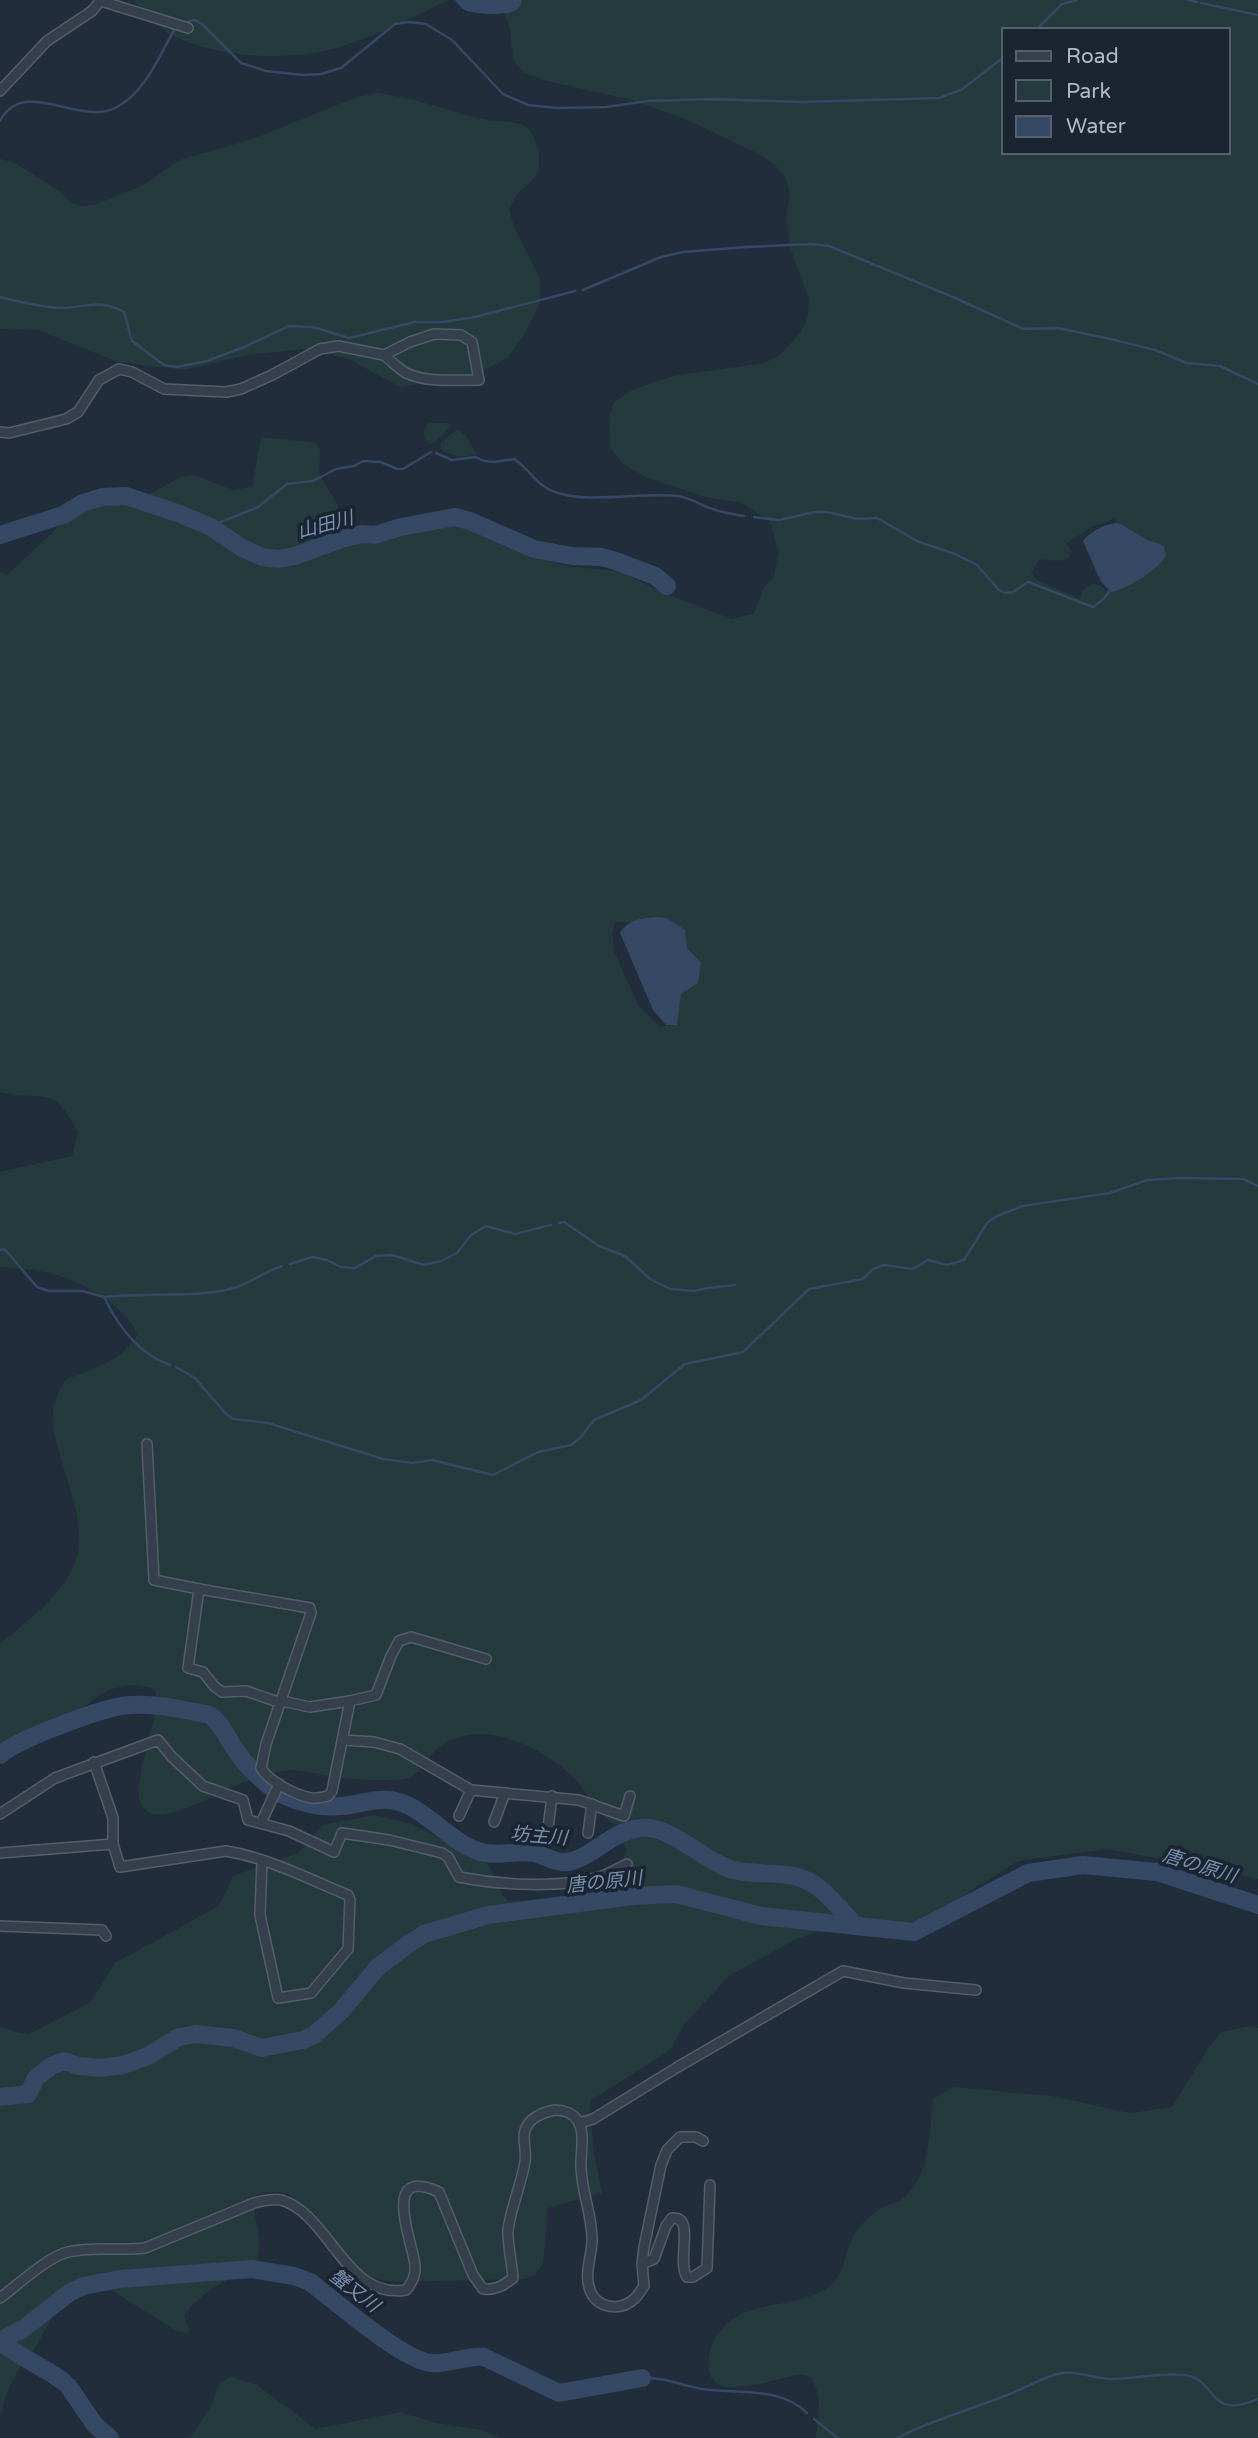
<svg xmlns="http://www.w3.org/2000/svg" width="1258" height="2438" font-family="'Varela Round','Noto Sans JP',sans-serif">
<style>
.green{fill:#243a3d;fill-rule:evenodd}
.water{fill:#354864}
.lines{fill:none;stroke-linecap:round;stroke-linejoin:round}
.stream{stroke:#354864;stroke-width:2.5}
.river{stroke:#354864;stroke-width:18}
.minor-casing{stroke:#545d6a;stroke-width:12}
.minor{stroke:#363f4c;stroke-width:9}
.labels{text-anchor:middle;stroke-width:7;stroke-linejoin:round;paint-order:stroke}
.water-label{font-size:19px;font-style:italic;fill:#7890b1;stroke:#1b2431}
</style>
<rect width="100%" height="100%" fill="#222d3c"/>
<!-- green -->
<g class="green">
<path d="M133,0H449C415,16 381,34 346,45C297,62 224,59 178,38C160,30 145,15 133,0Z"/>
<path d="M496,0H1258V1879L1216,1869L1107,1849L1019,1861L970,1891L907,1941L852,1931L821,1930L794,1940L729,1976L683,2026L670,2050L590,2101L593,2148L602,2193L548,2208L543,2263L535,2275L524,2279L395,2282L374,2279L361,2273L289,2194C274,2191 264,2190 252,2198L260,2243L255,2273C246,2278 237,2277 228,2280C219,2282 186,2307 185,2315C184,2319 189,2325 190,2330L187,2333L176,2331L113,2291L92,2286L85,2288L54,2313L34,2350L17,2372L8,2390L0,2416V2026L16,2032L29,2034L91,2002L115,1963L219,1906L233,1876L298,1853L323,1825L375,1815L412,1824L488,1864L502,1894L508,1901L588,1897L617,1885L626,1850L618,1826C593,1812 596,1804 579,1784C558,1760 525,1740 493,1735C474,1731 448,1737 434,1752C426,1760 420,1773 409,1778C402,1780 395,1780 388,1780C368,1780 349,1780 330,1776C314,1774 299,1768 283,1771C265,1774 244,1782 228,1789C207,1798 136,1842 139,1788C141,1762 152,1727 158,1700L154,1689C135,1681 109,1686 93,1700C83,1708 75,1719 63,1725C44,1736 21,1739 0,1744V1644C26,1622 54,1602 71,1572C96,1529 56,1466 53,1421C52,1405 58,1393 65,1380C89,1370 124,1360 137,1335C129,1309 86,1284 60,1276C41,1270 20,1268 0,1267V1172L72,1156L78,1132C50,1080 45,1104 0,1092V572L7,575L85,502L100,495L125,501L156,491L180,477L195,475L233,490L252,487L261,437L310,442L318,445L320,450L319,474L337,504L350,543H363L415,528L467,518L479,523L499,544L565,566L619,571L662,592L732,619L754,614L764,587L774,577L778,552L770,521L742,503L705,497L646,477L623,464L610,448L609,418L614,402L634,389L678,375L765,363L782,353L800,333L808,317L809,299L789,245L787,216L790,193L785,177L775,165L759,154L685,119L632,100L547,81L524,73L513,59L510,28L505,15ZM1004,30H1228V152H1004ZM1114,519L1126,531L1113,590L1107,593L1103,587L1092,583L1082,591L1080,599L1037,580L1031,573L1039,560C1050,559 1057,563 1069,558L1071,551L1066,544L1091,527ZM615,922L646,923L678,990L670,1025L660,1027L638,1005L614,951L612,934Z"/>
<path d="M377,93C415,97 449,112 487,120C499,122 519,120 528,129C535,136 539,150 539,160C539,182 528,181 517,195C514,199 512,204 509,209L514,227L540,279V303L525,333L508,357L474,376L400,387L349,359L303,349L248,355L185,370L118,362L38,330L0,329V159L15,163L59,191L71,203L81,206L94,205L142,186L182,159L250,140L354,98Z"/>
<path d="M429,423H446L452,425L435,442L431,444L425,440C423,432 423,428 429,423Z"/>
<path d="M458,429L467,437L476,454C463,458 453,457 441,449V442Z"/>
<path d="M1245,2027L1258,2028V2438H815C820,2416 822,2397 811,2377C807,2376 804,2375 800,2375C781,2375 714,2406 709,2370C705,2342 726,2317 752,2310C780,2301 807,2304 832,2284C846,2271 845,2247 856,2232C863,2222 873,2212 884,2207C890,2203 897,2203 903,2198C931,2176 929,2132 933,2099L953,2087L1052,2096L1130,2113L1172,2107L1209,2047L1221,2032Z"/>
<polygon points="231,2377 257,2385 316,2429 400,2412 436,2423 481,2430 501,2438 190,2438 211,2406 220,2382"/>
</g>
<!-- water -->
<g class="water">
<path d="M455,0H522C521,4 520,7 516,10C506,16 473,15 463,9C462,8 456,2 455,0Z"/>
<path d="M1116,523L1121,524L1147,540L1160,544L1164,547L1166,555C1161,568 1126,590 1111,592L1101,582L1083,541C1091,531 1103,525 1116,523Z"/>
<path d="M657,917L667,918L685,930L687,948L701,963L698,983L681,994L677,1025H666L653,1010L620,933C628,919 643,918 657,917Z"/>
</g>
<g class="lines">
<!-- stream -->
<g class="stream">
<polyline points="1188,0 1197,2"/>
<polyline points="1201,3 1258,15"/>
<polyline points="181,23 195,20 203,25 241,63 266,71 303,75 321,74 341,68 395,24 409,22 426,24 452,40 503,94 528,105 557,108 606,107 648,101 711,99 800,102 939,98 961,90 1004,57"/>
<polyline points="1036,30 1062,4 1077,0"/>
<path d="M0,121C24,76 78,126 115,108C146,93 159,55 176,27"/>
<polyline points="583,290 661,257 683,252 746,247 811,244 829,246 953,297 1023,329 1058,328 1115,340 1155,350 1187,363 1220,366 1258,384"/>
<path d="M0,297C20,302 39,307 60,308C85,308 100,298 124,312L132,341L164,365L177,367L207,361L244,347L289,326L313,327L349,338L415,322H443L475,317L575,291"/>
<path d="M436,453L452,460L476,457L484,461L494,462L514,459C530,469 535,485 555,492C586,504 641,492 678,496C691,498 700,505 713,509C723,513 733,514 744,516"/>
<polyline points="754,517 779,520 815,512 827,512 858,519 877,518 919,542 955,554 977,565 999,590 1005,593 1013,592 1028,582 1093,607 1104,599 1110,590"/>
<polyline points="211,526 258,507 287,484 313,481 336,469 354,466 363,461 381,462 397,469 403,469 431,452"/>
<polyline points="559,1223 564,1222 599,1246 625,1256 650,1279 670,1289 694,1291 707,1288 735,1285"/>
<path d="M0,1250L4,1249L9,1254L37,1287L49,1291H83L104,1297C118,1326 138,1354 170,1365"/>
<polyline points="290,1264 312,1257 327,1260 341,1267 355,1268 376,1256 392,1255 424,1265 441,1261 457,1253 471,1235 486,1226 515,1234 551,1225"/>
<path d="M105,1297C146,1292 186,1298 226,1290C246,1287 262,1272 282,1266"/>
<polyline points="176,1367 195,1378 226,1414 234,1419 268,1423 383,1459 413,1463 432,1460 493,1475 538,1452 571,1445 580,1438 594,1420 641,1400 685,1364 743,1352 809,1289 863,1279 873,1269 884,1265 913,1269 928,1260 947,1265 964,1260 987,1223 997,1216 1023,1206 1110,1193 1147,1180 1181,1178 1243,1179 1258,1186"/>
<path d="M642,2378C665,2377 680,2385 702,2389C737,2394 780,2386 807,2413"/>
<polyline points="814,2419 838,2438"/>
<path d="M897,2438C931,2420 970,2410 1007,2395C1023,2389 1045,2376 1062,2373C1078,2371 1094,2378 1109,2379C1134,2379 1160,2372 1185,2375C1218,2380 1207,2421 1258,2399"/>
</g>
<!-- river -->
<g class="river">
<polyline points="0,535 63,515 83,503 102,497 126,496 180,514 211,527 242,548 262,557 278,559 295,556 341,539 362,534 375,535 401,527 455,517 470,521 534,549 572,556 601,557 613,560 655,576 667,586"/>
<path d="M0,1755C18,1739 106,1706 130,1705C157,1703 185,1710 210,1715C223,1725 228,1740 237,1752C247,1767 260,1778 273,1789"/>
<path d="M281,1794C301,1803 319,1808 342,1806C358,1805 373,1798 390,1800C422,1803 449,1843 481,1852C498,1857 517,1850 534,1853C551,1857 559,1868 580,1858C601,1848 615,1831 641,1828C669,1825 701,1858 727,1868C754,1878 784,1868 810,1882C827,1891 842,1912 856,1926"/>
<polyline points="0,2097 28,2094 36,2078 51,2066 64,2061 79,2066 100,2068 123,2065 148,2056 179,2037 196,2034 233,2038 262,2048 303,2040 314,2035 341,2011 378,1967 407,1945 424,1934 488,1915 633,1896 676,1894 761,1916 914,1932 1028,1873 1083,1865 1157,1872 1258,1905"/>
<path d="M0,2341L23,2329L69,2293L83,2286L120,2279L252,2269L294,2276L310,2282C335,2301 402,2360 431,2363C448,2365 466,2355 484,2357L559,2393L642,2378"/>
<path d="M0,2342C21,2358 44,2367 64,2382"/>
<polyline points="69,2387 95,2425 110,2438"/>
</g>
<!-- minor casing -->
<g class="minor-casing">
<g id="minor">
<polyline points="101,1 188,28"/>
<polyline points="0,91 47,41 92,11 101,0"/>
<path d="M0,432L9,433L66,419L78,412L99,380L119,369L132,372L164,389L226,392L241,389L272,375L320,349L338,346L384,355L410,342L434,334L461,335L472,342L479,380C457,380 427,383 406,373C399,369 391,361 384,355"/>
<polyline points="147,1444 154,1580 199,1589"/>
<polyline points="282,1701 310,1707 350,1701"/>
<path d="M281,1703L246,1691L222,1692L214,1686L203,1672L188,1668L199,1589L310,1608L311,1613L266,1744L261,1768C269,1782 296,1795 311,1798C316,1799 323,1797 328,1796L332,1791L350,1701L376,1695L391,1656L399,1641L411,1637L486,1659"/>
<polyline points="343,1740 374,1742 400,1749 471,1790 579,1800 624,1816 630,1796"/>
<path d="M94,1762L113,1818V1844L120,1867L226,1851C269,1858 308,1879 348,1895L350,1900L348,1949L311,1993L278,1998L260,1915L262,1860"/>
<path d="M0,1814L55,1778L158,1740L172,1757L203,1786L243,1800L248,1820L289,1831L334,1852L342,1833L389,1840L442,1853L448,1857L459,1877C500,1885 562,1889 602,1876C610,1873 619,1868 627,1864"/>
<polyline points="459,1816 471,1790"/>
<polyline points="494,1822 505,1793"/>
<polyline points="261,1823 279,1784"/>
<polyline points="588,1833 592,1804"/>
<polyline points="547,1836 552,1796"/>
<polyline points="0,1853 113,1844"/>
<polyline points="0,1926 102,1930 106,1936"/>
<polyline points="579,2123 593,2119 676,2068 843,1971 904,1983 976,1990"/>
<path d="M642,2264L654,2259L666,2226L672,2218C696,2216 676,2261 687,2277H693L707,2268L710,2185"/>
<path d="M0,2298C18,2285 47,2257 68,2252C92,2246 119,2251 145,2248L254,2203C263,2201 272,2198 281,2200C330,2214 345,2300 406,2290C413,2282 416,2275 415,2265C412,2240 380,2165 439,2192L473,2275L483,2289C496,2290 503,2286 513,2278C512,2264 507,2240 508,2230C511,2207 521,2185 525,2162C527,2152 522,2139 525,2130C529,2118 543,2112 555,2110C563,2110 573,2113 578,2121C585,2133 581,2149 581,2163C580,2189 593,2215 592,2242C591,2258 584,2275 590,2290C596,2308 620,2312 634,2299C638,2296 641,2290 644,2286L642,2264L644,2247L661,2165L667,2150L680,2137H696L703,2141"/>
</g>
</g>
<!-- minor -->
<use href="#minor" class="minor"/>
</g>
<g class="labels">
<!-- water labels -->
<g class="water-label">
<text transform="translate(325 524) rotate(-15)" y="7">山田川</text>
<text transform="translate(539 1835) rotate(5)" y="7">坊主川</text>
<text transform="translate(1200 1865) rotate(17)" y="7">唐の原川</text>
<text transform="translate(604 1881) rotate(-6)" y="7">唐の原川</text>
<text transform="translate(355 2290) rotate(38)" y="7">蟹又川</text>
</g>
</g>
<!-- legend -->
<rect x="1002" y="28" width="228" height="126" fill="#1b2431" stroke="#57606d" stroke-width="2"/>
<rect x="1016" y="51" width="35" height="10" fill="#363f4c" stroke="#57606d" stroke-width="2"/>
<text x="1066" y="63" font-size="21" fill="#b1bac8">Road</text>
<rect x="1016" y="80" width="35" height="21" fill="#243a3d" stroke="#57606d" stroke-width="2"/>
<text x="1066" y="98" font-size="21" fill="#b1bac8">Park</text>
<rect x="1016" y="116" width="35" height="21" fill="#354864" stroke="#57606d" stroke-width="2"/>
<text x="1066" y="133" font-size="21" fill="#b1bac8">Water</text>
</svg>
